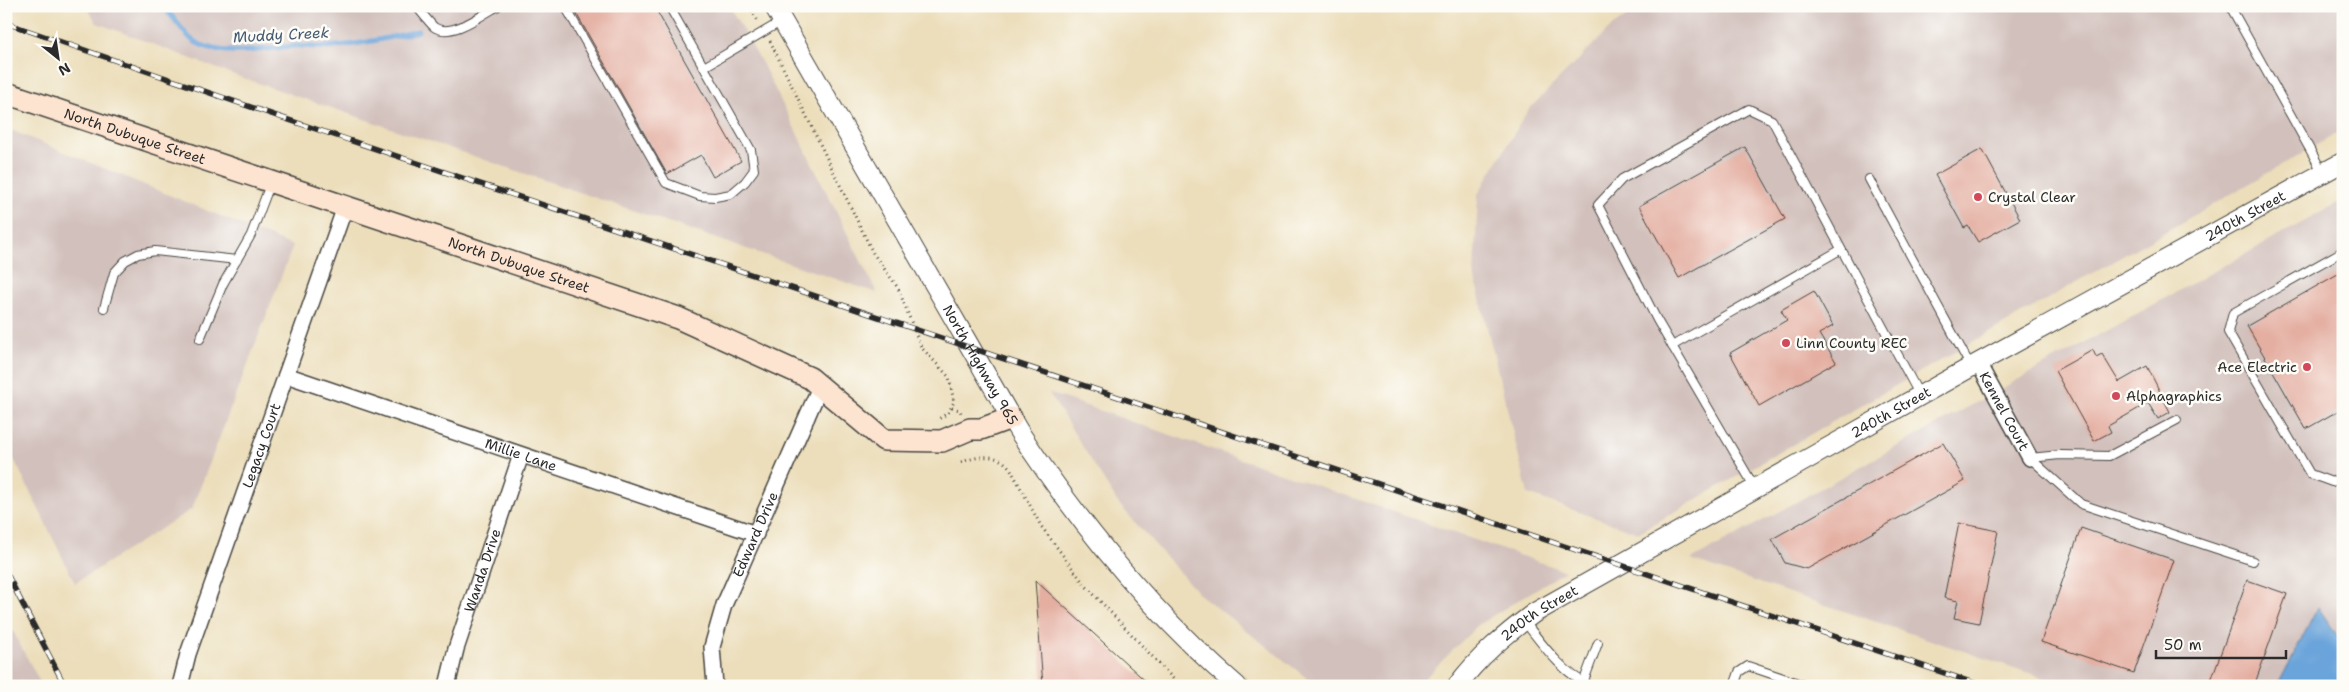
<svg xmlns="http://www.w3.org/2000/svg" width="2349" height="692" font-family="'Shantell Sans',sans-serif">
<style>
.industrial{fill:#d1c0bc}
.water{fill:#6ba4da;stroke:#4b6882}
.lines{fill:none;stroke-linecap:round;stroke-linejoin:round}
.stream{stroke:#6ba4da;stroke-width:5}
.building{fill:#e4aea1}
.service-casing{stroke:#484641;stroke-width:10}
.minor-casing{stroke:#484641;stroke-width:18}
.tertiary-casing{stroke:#484641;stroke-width:21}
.secondary-casing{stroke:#484641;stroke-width:24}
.path{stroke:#484641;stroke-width:3;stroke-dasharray:1 4;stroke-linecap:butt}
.service{stroke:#fff;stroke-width:8}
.minor{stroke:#fff;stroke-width:15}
.tertiary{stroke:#fff;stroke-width:19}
.secondary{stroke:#fde4d0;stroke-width:21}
.rail-casing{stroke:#2b2b2b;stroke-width:5.5}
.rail{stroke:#fdfcf7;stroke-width:4;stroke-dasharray:11;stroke-linecap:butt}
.poi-dot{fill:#d1495b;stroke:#fdfcf7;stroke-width:2}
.labels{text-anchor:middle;stroke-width:5;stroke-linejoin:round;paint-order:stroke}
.street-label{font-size:14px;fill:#2b2b2b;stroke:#fdfcf7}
.poi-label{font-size:14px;fill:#2b2b2b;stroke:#fdfcf7;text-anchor:start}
.water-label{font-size:15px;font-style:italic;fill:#455b71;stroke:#fdfcf7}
</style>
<rect width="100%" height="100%" fill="#fdfcf7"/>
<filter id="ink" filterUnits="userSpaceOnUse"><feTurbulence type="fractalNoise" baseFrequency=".02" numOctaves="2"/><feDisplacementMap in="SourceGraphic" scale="10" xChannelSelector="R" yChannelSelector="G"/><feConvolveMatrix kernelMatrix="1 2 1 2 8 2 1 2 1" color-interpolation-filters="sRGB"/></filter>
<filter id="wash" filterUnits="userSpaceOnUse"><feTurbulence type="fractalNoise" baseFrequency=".0096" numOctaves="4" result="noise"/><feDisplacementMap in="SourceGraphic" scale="20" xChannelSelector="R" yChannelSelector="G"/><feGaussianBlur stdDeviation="1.12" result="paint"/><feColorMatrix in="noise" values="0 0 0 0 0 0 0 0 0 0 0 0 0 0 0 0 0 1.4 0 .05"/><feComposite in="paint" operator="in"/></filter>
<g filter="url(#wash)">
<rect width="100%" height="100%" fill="#ecdebb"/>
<!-- industrial -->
<g class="industrial">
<polygon points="86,6 729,6 763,65 877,293 234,75 97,23"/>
<polygon points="1641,6 2343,6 2343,130 1638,533 1528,494 1474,274 1478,194 1528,110 1609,29"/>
<polygon points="6,128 293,246 192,509 75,583 6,443"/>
<polygon points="2343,200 2343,686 2068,686 1691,560"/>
<polygon points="1049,393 1565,571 1478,625 1417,686 1317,686 1198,593 1118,503"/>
<polygon points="6,618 42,686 6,686"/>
</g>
<!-- water -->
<polygon class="water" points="2318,607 2343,644 2343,686 2281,686 2280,681"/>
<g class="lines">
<!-- stream -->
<path class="stream" d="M160,6C175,14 181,33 195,42C223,58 262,49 293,46C300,45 308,47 316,47C349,47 385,39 418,31"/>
</g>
<g id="blocks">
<!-- building -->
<g class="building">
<polygon points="572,6 654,6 741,161 713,177 701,155 667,174"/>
<polygon points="1745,147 1785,219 1679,278 1639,206"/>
<polygon points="1982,149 2020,219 1978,242 1968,226 1964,228 1935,175"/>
<polygon points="2343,271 2343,408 2306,429 2247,326"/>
<polygon points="1814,291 1833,326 1819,334 1836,362 1759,406 1730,353 1787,320 1781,310"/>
<polygon points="2093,350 2096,357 2102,354 2119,382 2147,366 2170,412 2158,419 2148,403 2108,426 2111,432 2094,441 2055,371"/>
<polygon points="1943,443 1965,481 1807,569 1785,563 1772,539"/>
<polygon points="1959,523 1998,531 1979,623 1954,618 1958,601 1944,598"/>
<polygon points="2081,528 2174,560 2134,673 2041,642"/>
<polygon points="1035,580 1151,686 1043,686"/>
<polygon points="2247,580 2287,594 2254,686 2209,686"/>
</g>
</g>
</g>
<g filter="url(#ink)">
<use href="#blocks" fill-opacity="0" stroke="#484641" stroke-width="1"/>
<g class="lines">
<!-- service casing -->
<g class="service-casing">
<g id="service">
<path d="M416,6C422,13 428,21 434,27C451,39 483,14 498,6"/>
<polyline points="565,6 666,183 700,196 715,197 731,194 745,182 754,170 751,150 669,6"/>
<polyline points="2230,6 2323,173"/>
<polyline points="704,67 782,21"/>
<polyline points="1869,179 1971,367"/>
<polyline points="2343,251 2233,313 2228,332 2310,474 2332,482 2343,476"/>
<polyline points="104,308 114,273 125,261 138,254 155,251 237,260"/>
<polyline points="200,339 223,284 251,235 271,182"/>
<polyline points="1672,346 1840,250"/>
<polyline points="2030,458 2081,504 2253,561"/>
<polyline points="2030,458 2060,455 2109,456 2177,420"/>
<polyline points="1755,488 1657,320 1598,205 1622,179 1749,109 1772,120 1920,396"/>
<path d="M1524,621C1543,645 1562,673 1591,686"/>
<polyline points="1582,686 1598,643"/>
<polyline points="1734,686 1739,672 1748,666 1807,686"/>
</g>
</g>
<!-- minor casing -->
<g class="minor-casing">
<g id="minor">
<path id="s1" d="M1978,363L2030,458"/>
<path id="s2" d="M286,375L756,534"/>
<path id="s3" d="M180,686L188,654L345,207"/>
<path id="s4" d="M447,686L456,649L521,455"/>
<path id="s5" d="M715,686L712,647L724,605L820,387"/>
</g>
</g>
<!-- tertiary casing -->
<g class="tertiary-casing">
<g id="tertiary">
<path id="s6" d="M774,6L1018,430C1080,525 1151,612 1237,686"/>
<path id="s7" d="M1457,686C1478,657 1506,634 1534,613L1971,367L2343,162"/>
</g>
</g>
<!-- secondary casing -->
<g class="secondary-casing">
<g id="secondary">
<path id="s8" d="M6,93L678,318L810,378L884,440L942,441L970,429H981L1011,418"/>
</g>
</g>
<!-- path -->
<g class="path">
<polyline points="749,6 759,23"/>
<polyline points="770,41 873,253 898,288 921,347 949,377 954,402 948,413 937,420"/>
<polyline points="952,408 960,410 961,413"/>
<path d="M961,462C980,456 996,452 1010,468L1041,526L1085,585L1180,686"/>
</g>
<!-- service -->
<use href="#service" class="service"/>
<!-- minor -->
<use href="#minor" class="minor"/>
<!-- tertiary -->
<use href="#tertiary" class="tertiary"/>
<!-- secondary -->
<use href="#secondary" class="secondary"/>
<!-- rail casing -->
<g class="rail-casing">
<g id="rail">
<polyline points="6,23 274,115 1983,686"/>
<polyline points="6,572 65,686"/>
</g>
</g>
<!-- rail -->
<use href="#rail" class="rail"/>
</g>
</g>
<!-- markers -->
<g class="poi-dot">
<circle cx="1978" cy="197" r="5"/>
<circle cx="1786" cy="343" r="5"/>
<circle cx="2307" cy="367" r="5"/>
<circle cx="2116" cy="396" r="5"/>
</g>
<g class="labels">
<!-- street labels -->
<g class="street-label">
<text dy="5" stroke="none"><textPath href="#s8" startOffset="136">North Dubuque Street</textPath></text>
<text dy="5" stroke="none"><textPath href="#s7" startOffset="921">240th Street</textPath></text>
<text dy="5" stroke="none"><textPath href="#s8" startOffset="541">North Dubuque Street</textPath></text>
<text dy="5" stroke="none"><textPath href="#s6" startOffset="414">North Highway 965</textPath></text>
<text dy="5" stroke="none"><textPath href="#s1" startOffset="55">Kennel Court</textPath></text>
<text dy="5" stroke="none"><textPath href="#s7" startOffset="516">240th Street</textPath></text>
<text dy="5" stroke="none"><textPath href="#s3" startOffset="254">Legacy Court</textPath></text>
<text dy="5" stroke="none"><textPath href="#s2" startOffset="248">Millie Lane</textPath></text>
<text dy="5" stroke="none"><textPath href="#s5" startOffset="160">Edward Drive</textPath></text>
<text dy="5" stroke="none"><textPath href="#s4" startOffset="121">Wanda Drive</textPath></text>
<text dy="5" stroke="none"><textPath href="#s7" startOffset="111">240th Street</textPath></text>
</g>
<!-- poi labels -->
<g class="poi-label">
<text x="1988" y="202">Crystal Clear</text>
<text x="1796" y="348">Linn County REC</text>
<text x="2297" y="372" text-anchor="end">Ace Electric</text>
<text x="2126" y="401">Alphagraphics</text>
</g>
<!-- water labels -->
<g class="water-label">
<text transform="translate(281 35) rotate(-3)" y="5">Muddy Creek</text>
</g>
</g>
<!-- margin -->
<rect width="2349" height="692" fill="none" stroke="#fdfcf7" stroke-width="25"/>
<!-- north arrow -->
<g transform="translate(58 58) rotate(150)" stroke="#fdfcf7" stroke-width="4" paint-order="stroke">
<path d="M0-4L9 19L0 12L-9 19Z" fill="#2b2b2b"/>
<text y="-8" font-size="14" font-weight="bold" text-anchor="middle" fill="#2b2b2b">N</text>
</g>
<!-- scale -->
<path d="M2156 650v8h130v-8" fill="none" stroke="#2b2b2b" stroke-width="2.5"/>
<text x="2164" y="650" font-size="15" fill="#2b2b2b" stroke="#fdfcf7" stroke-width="4" paint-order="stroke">50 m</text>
</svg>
